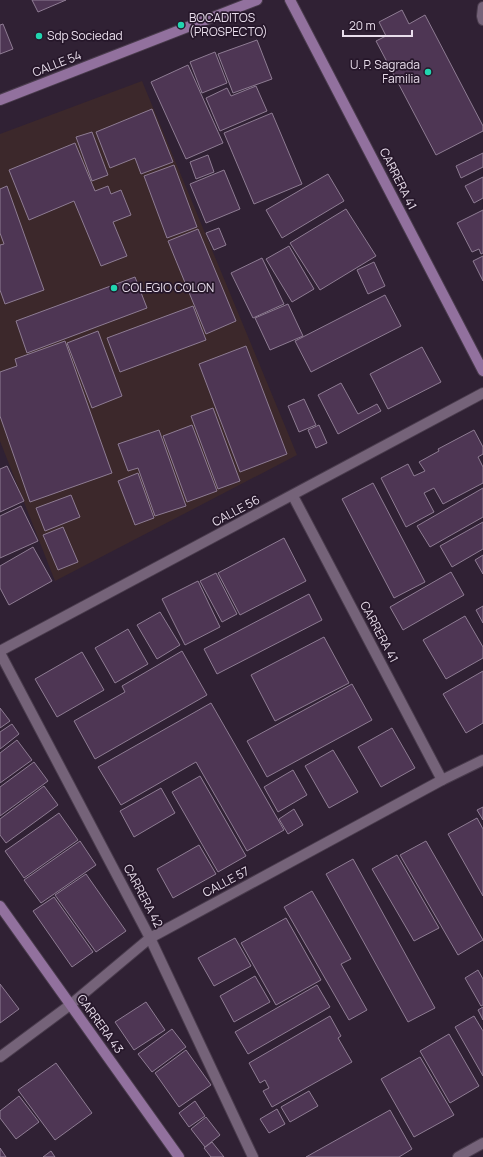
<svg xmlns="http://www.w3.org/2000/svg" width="483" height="1157" font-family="Manrope,sans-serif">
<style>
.education{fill:#3c282b}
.building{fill:#4e3654;stroke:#8e7c93}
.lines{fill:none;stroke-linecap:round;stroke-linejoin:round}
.lane-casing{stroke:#4a3c4d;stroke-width:12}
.street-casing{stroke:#4a3c4d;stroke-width:12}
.secondary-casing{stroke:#4a3c4d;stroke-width:12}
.lane{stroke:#756379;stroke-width:10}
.street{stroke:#756379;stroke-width:10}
.secondary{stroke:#92719e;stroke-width:10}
.poi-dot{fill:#21d5af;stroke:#26172a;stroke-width:1.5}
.labels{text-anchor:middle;stroke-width:3.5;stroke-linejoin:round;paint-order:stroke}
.poi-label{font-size:12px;fill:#e9deec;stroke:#26172a;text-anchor:start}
.street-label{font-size:12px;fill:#e9deec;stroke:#26172a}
</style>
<rect width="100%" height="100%" fill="#302134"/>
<!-- education -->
<polygon class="education" points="142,81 297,455 55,581 0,441 0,134"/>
<!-- building -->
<g class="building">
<polygon points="32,0 66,0 38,12"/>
<polygon points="402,10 409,24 425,15 483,126 483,131 436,155 376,41 386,36 379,22"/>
<polygon points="3,24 13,49 0,54 0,25"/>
<polygon points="257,40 272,79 233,93 218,54"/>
<polygon points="215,52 227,83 202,93 190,62"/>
<polygon points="188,65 223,143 186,159 151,82"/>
<polygon points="256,86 267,111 220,131 206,98 227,88 231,96"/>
<polygon points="152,109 173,162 141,174 135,158 110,168 96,132"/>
<polygon points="272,113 302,184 254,204 224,133"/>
<polygon points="92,132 108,175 92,181 76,137"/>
<polygon points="75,143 95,191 108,186 111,194 121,190 131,215 113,222 127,256 101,266 74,201 29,220 9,170"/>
<polygon points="483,153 483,167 461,178 456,166"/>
<polygon points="208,155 214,172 196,179 190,162"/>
<polygon points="174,165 197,227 167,238 144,176"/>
<polygon points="224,170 240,209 206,223 190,184"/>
<polygon points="328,174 344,201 282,238 266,210"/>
<polygon points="483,177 483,198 474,203 465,186"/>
<polygon points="7,186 44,290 5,304 0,290 0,245 4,244 0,233 0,189"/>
<polygon points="346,209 376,256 320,290 290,243"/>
<polygon points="483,210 483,253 481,254 479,249 472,252 457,223"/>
<polygon points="219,228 226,245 214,250 206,233"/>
<polygon points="198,229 236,321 206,334 168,241"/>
<polygon points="289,246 314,289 292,302 266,259"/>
<polygon points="483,256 483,281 473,261"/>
<polygon points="262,258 284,304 253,318 231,273"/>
<polygon points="374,262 385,286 368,294 357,270"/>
<polygon points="135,277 147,308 27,353 16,321"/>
<polygon points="385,295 401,326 311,372 295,341"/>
<polygon points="288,304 303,336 270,350 255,318"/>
<polygon points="193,306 206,340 120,372 107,338"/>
<polygon points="98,331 122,396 92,408 67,343"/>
<polygon points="65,341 112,473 30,502 0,416 0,372 17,366 15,359"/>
<polygon points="246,346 287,454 240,472 199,364"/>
<polygon points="422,347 441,382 388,409 370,374"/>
<polygon points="341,383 358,414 377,404 381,411 338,434 318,395"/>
<polygon points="304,399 316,425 299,432 288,406"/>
<polygon points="213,408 240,481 218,489 191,416"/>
<polygon points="192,425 217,491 187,502 163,436"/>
<polygon points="319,425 327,443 316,448 308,430"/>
<polygon points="159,430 186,506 155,516 138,468 128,471 118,444"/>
<polygon points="474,430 483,447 483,454 478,457 483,467 483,483 443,504 434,488 424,493 434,512 406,527 381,478 408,464 414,476 425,471 419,462 439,451 438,449"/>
<polygon points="7,466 24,501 0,512 0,469"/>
<polygon points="138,473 154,518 135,525 118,481"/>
<polygon points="373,483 425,582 394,598 342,499"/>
<polygon points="483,488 483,517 430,547 417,526"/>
<polygon points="71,495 80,517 45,531 36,508"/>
<polygon points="21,506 38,541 0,558 0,516"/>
<polygon points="483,522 483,549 452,567 440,546"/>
<polygon points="63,527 78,562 58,570 43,535"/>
<polygon points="284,538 306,581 240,615 218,573"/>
<polygon points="33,547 52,581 9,605 0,588 0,566"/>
<polygon points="483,555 483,574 475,560"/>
<polygon points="451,572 464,595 403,630 390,607"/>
<polygon points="216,573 237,614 222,622 200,581"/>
<polygon points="198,581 220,627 185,645 162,599"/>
<polygon points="309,594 322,620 217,674 204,649"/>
<polygon points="483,606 483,623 476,610"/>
<polygon points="160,612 180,645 157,659 137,625"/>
<polygon points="465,616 483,647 483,658 446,679 423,640"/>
<polygon points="128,629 148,664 115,683 95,648"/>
<polygon points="324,637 349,683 275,721 251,675"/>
<polygon points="182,651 207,695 95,759 74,721 125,692 122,686"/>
<polygon points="82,652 104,690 57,717 35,679"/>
<polygon points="483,671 483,723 466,733 443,694"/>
<polygon points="352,684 372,720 267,777 247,741"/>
<polygon points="211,703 284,830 247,851 196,762 121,805 98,767"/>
<polygon points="0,708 10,721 0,728"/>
<polygon points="12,724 19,734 0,749 0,732"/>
<polygon points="392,728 415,768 381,787 358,747"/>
<polygon points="17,740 32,760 0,783 0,753"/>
<polygon points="333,750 358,792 329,808 305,766"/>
<polygon points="34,762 48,781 0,816 0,787"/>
<polygon points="293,770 307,795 278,812 264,787"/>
<polygon points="200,776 246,856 218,872 172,792"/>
<polygon points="44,786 58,805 6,843 0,835 0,819"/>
<polygon points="161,788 175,813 134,837 120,811"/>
<polygon points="483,807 483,820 477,810"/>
<polygon points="294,809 303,825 288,834 279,819"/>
<polygon points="59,813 78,840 24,878 5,851"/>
<polygon points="477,818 483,829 483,896 448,834"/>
<polygon points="80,841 96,865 41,903 24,880"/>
<polygon points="426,841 483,940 458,955 400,855"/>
<polygon points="199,845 216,874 173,898 157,869"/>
<polygon points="397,855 439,928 414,941 372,869"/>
<polygon points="353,859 435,1008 408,1022 326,874"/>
<polygon points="86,874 126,931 96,952 55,895"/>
<polygon points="312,891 351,959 341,964 367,1010 349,1020 284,907"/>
<polygon points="54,897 93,952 72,967 33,911"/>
<polygon points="286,918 321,980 276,1005 241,943"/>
<polygon points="235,938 251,966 214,986 198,958"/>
<polygon points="478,970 483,979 483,1005 481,1006 465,978"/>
<polygon points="255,976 270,1002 234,1022 220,996"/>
<polygon points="0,984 19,1009 0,1023"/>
<polygon points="317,985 330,1007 248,1054 235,1032"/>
<polygon points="146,1002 165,1030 134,1050 115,1022"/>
<polygon points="483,1007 483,1020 478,1010"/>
<polygon points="330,1016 341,1036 338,1038 352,1062 272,1107 263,1091 269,1088 265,1080 260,1083 249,1063"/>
<polygon points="474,1016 483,1031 483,1076 455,1027"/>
<polygon points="172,1029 186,1047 152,1072 138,1054"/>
<polygon points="449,1034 479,1086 450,1103 420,1051"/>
<polygon points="186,1050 211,1085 179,1107 155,1073"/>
<polygon points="420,1057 454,1115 414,1137 381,1079"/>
<polygon points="56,1063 92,1113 55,1140 18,1090"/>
<polygon points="309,1091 318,1106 290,1122 281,1107"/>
<polygon points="19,1096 39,1122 16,1139 0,1118 0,1111"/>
<polygon points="195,1101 205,1116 189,1127 179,1113"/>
<polygon points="277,1109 285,1124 269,1133 260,1119"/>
<polygon points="390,1110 412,1149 399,1157 306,1157"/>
<polygon points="206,1117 220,1135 205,1147 191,1129"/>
<polygon points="212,1142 224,1157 211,1157 204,1148"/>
<polygon points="0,1148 6,1157 0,1157"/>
<polygon points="51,1151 55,1157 43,1157"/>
</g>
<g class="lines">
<!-- lane casing -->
<g class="lane-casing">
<polyline id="lane" points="483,7 482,16 483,20"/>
</g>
<!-- street casing -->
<g class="street-casing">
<g id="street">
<polyline points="293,496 442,780"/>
<polyline points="0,651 483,393"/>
<polyline points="0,653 150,938 253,1157"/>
<polyline points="0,1057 70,1005 150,938 442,780 483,760"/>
<polyline points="458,1157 483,1143"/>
</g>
</g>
<!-- secondary casing -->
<g class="secondary-casing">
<g id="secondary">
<polyline points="290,0 483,371"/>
<polyline points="0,100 257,0"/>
<polyline points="0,906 179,1157"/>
</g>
</g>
<!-- lane -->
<use href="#lane" class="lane"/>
<!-- street -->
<use href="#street" class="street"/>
<!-- secondary -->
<use href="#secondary" class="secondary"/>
</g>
<!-- markers -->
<g class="poi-dot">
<circle cx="181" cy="25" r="4"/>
<circle cx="39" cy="36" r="4"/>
<circle cx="428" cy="72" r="4"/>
<circle cx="114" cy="288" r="4"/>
</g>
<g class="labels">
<!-- poi labels -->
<g class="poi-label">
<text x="189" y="22">BOCADITOS<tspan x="189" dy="14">(PROSPECTO)</tspan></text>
<text x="47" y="40">Sdp Sociedad</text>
<text x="420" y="69" text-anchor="end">U. P. Sagrada<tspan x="420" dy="14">Familia</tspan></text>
<text x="122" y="292">COLEGIO COLON</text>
</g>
<!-- street labels -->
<g class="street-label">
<text transform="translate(57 64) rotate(-21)" y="4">CALLE 54</text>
<text transform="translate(398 179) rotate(63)" y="4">CARRERA 41</text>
<text transform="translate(236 511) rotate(-28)" y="4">CALLE 56</text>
<text transform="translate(379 632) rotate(62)" y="4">CARRERA 41</text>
<text transform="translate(226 882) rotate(-28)" y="4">CALLE 57</text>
<text transform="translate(143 896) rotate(62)" y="4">CARRERA 42</text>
<text transform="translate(100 1024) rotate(54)" y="4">CARRERA 43</text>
</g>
</g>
<!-- scale -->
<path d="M343 30v6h69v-6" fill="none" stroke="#e9deec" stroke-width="2"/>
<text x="349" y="30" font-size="12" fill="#e9deec" stroke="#26172a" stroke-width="3" paint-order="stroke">20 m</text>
</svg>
